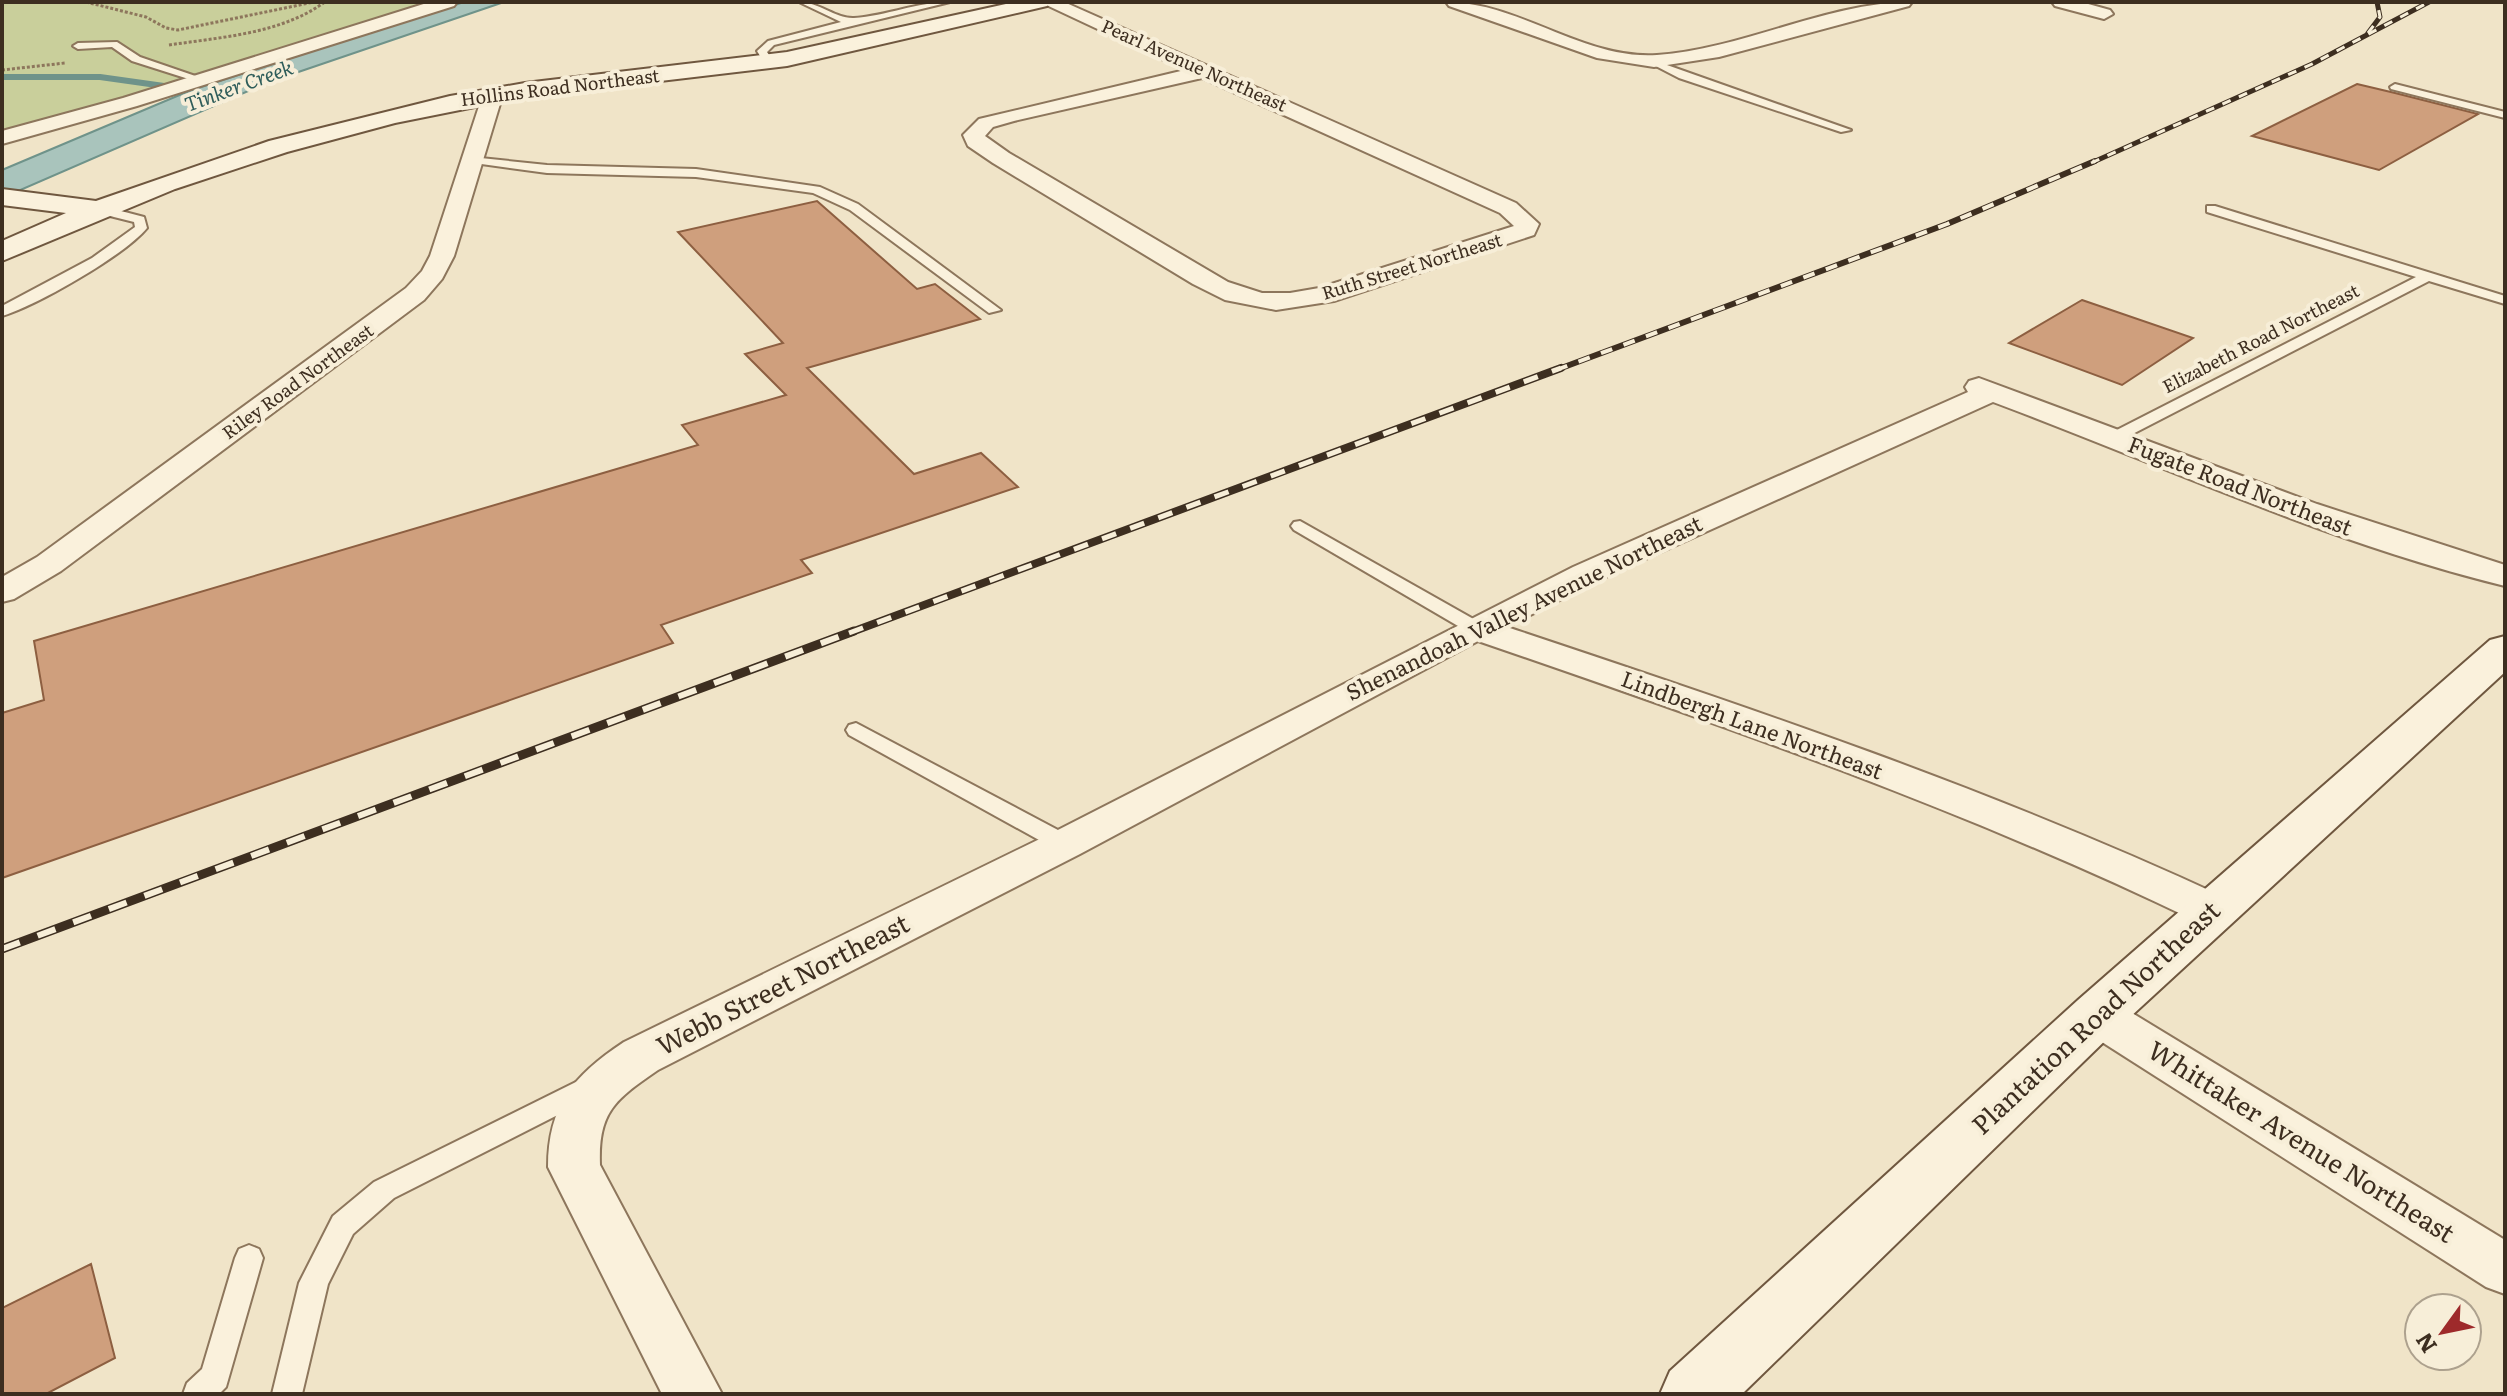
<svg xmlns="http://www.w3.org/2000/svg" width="2507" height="1396" font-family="Literata,serif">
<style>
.green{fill:#c9cf9b}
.water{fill:#a9c4bc;stroke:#6f938a;stroke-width:2}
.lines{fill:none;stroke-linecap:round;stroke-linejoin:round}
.stream{stroke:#6f938a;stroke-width:6}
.building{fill:#cf9f7d;stroke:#8d5f41;stroke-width:2}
.lane-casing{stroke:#8d765c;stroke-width:4}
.street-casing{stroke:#8d765c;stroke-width:4}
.secondary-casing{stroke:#6f573f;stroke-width:4}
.path{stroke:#8d765c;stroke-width:3;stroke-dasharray:3 2;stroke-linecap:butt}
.lane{fill:#faf1dc;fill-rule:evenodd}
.street{fill:#faf1dc;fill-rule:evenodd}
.secondary{fill:#faf1dc;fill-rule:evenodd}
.rail-far3-casing{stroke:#3d2e20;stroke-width:5}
.rail-far2-casing{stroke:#3d2e20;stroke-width:6}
.rail-far1-casing{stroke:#3d2e20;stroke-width:8}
.rail-casing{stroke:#3d2e20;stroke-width:9}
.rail-far3{stroke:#f7eed8;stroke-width:3;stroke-dasharray:9;stroke-linecap:butt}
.rail-far2{stroke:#f7eed8;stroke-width:4;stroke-dasharray:12;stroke-linecap:butt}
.rail-far1{stroke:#f7eed8;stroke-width:5;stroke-dasharray:15;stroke-linecap:butt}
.rail{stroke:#f7eed8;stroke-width:6;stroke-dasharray:19;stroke-linecap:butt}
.labels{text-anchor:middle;stroke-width:8;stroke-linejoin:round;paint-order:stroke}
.far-street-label{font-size:18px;fill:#3d2e20;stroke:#f7eed8}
.far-water-label{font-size:20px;font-style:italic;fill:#2f5d5a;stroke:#f7eed8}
.street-label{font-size:22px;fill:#3d2e20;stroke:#f7eed8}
.near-street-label{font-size:26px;fill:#3d2e20;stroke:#f7eed8}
</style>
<rect width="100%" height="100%" fill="#f0e4c8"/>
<!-- green -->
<polygon class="green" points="2,2 431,2 110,102 2,130"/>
<!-- water -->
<polygon class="water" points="464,2 504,2 269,82 2,198 2,170 189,91"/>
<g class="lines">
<!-- stream -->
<polyline class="stream" points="2,77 100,77 164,86"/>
</g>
<!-- building -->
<g class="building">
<polygon points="2357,84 2395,93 2478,114 2379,170 2252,136"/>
<polygon points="817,201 917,289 935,284 980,319 807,368 914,474 981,453 1018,487 801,560 812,573 661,625 673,643 2,878 2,713 44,700 34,641 698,445 682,425 786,395 745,354 783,343 678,232"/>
<polygon points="2082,300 2193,338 2122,385 2009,343"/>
<polygon points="91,1264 115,1358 46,1394 2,1394 2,1308"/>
</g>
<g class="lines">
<!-- lane casing -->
<g class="lane-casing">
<g id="lane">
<path d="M799,2C819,2 836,19 854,18C886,16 917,2 950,2L774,45L767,52L774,62L765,64L757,51L768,41L841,22Z"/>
<polygon points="117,42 140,57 207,80 198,82 132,61 112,47 78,49 73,46 78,43"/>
<polygon points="1650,59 1851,130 1841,132 1679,78 1650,63"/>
<polygon points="2395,84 2505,112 2505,118 2391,89 2390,87"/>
<polygon points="471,157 547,165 696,169 820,187 858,204 1001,310 989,313 850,210 813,193 696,177 547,173 467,162 465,160"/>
<path d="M98,205L144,217L147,228C125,255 36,306 2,316V306L92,258L135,227L134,222L94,212L92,209Z"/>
<polygon points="2207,206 2215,206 2505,296 2505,304 2429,281 2119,441 2107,441 2107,435 2416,277 2207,212"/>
<polygon points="1300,521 1484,625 1486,629 1484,633 1470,633 1294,530 1291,526 1294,522"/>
<polygon points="856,723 1073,838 1076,844 1073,850 1057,850 849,735 846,730 849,725"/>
<polygon points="586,1077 595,1080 599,1088 595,1096 394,1198 353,1234 328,1284 302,1394 272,1394 299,1283 333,1216 374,1182"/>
<polygon points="249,1245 259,1249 263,1258 226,1387 219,1394 183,1394 187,1383 202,1369 235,1258 239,1249"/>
</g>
</g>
<!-- street casing -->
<g class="street-casing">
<g id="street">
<polygon points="430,2 457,2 454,6 137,106 2,144 2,131 123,98"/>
<path d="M1040,2H1064L1516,203L1539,224L1534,235L1334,301L1276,310L1225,300L1193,284L993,163L968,146L963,135L979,119L1185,70ZM1202,78L1500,213L1514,226L1319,288L1290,293H1262L1228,282L1009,153L985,136L993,127L1014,121Z"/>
<path d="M1446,2C1519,2 1584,60 1657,55C1743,49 1828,2 1912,2L1909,6L1719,57L1654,67L1597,58L1449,6Z"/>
<polygon points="2052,2 2081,2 2110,10 2113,14 2104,19 2055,6"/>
<polygon points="493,88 503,94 454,256 442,279 424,300 61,571 14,599 2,602 2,577 37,557 406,288 422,271 430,256 483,94"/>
<path d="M1979,378L2317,504L2505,565V586C2329,543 2162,465 1993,402L1597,581L1507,627C1751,708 1994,790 2228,899L2234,910L2228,921L2212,926L2196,921C1964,809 1722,725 1478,641L1080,854L658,1070C616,1099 598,1111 600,1165L722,1394H662L548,1167C548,1105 574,1075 624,1042L1050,834L1573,567L1968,392L1965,387L1969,381Z"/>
<polygon points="2097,996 2114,1002 2505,1240 2505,1294 2486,1287 2080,1028 2073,1015 2080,1002"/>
</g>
</g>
<!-- secondary casing -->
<g class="secondary-casing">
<g id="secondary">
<polygon points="1015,2 1050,2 1047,6 787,66 525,97 395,123 287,152 175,189 2,261 2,241 66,213 2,205 2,189 96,201 269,141 450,96 525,83 787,52"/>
<polygon points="2505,636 2505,672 2116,1030 1742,1394 1660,1394 1670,1371 2078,1000 2490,640"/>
</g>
</g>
<!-- path -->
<g class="path">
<polyline points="86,2 146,17 166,28 178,30 314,2"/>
<path d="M169,45C222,37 280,34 325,2"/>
<polyline points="2,70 65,63"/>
</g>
<!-- lane -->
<use href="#lane" class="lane"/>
<!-- street -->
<use href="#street" class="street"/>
<!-- secondary -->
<use href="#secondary" class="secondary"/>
<!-- rail-far3 casing -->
<g class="rail-far3-casing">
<g id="rail-far3">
<polyline points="2368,33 2380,17 2377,2"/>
<polyline points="2091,163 2312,64 2429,2"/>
</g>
</g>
<!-- rail-far2 casing -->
<g class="rail-far2-casing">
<polyline id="rail-far2" points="1556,370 1947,224 2095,161"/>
</g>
<!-- rail-far1 casing -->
<g class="rail-far1-casing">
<polyline id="rail-far1" points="849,633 1561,368"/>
</g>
<!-- rail casing -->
<g class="rail-casing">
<polyline id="rail" points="2,949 854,631"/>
</g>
<!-- rail-far3 -->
<use href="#rail-far3" class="rail-far3"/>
<!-- rail-far2 -->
<use href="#rail-far2" class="rail-far2"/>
<!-- rail-far1 -->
<use href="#rail-far1" class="rail-far1"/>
<!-- rail -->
<use href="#rail" class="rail"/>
</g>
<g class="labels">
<!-- far-street labels -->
<g class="far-street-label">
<text transform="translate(1194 66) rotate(24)" y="6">Pearl Avenue Northeast</text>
<text transform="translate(560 88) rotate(-7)" y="6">Hollins Road Northeast</text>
<text transform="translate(1412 267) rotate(-17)" y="6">Ruth Street Northeast</text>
<text transform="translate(2261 339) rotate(-27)" y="6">Elizabeth Road Northeast</text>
<text transform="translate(298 382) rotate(-36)" y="6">Riley Road Northeast</text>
</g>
<!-- far-water labels -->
<g class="far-water-label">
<text transform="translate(239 86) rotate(-20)" y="7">Tinker Creek</text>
</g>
<!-- street labels -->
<g class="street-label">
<text transform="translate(2240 486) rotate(21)" y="8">Fugate Road Northeast</text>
<text transform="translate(1524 608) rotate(-26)" y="8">Shenandoah Valley Avenue Northeast</text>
<text transform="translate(1752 725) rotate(20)" y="8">Lindbergh Lane Northeast</text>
</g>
<!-- near-street labels -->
<g class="near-street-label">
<text transform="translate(783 985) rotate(-27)" y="9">Webb Street Northeast</text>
<text transform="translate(2096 1018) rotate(-43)" y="9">Plantation Road Northeast</text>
<text transform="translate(2301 1142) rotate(32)" y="9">Whittaker Avenue Northeast</text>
</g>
</g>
<!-- border -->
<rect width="2507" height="1396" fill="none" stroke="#3d2e20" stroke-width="8"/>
<!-- north arrow -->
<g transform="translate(2443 1332) rotate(237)"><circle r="38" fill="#f7eed8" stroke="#ada18e" stroke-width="2"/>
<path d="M0-6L14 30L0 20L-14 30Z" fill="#9e2a2b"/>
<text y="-12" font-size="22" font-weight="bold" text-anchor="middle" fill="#3d2e20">N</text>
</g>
</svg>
